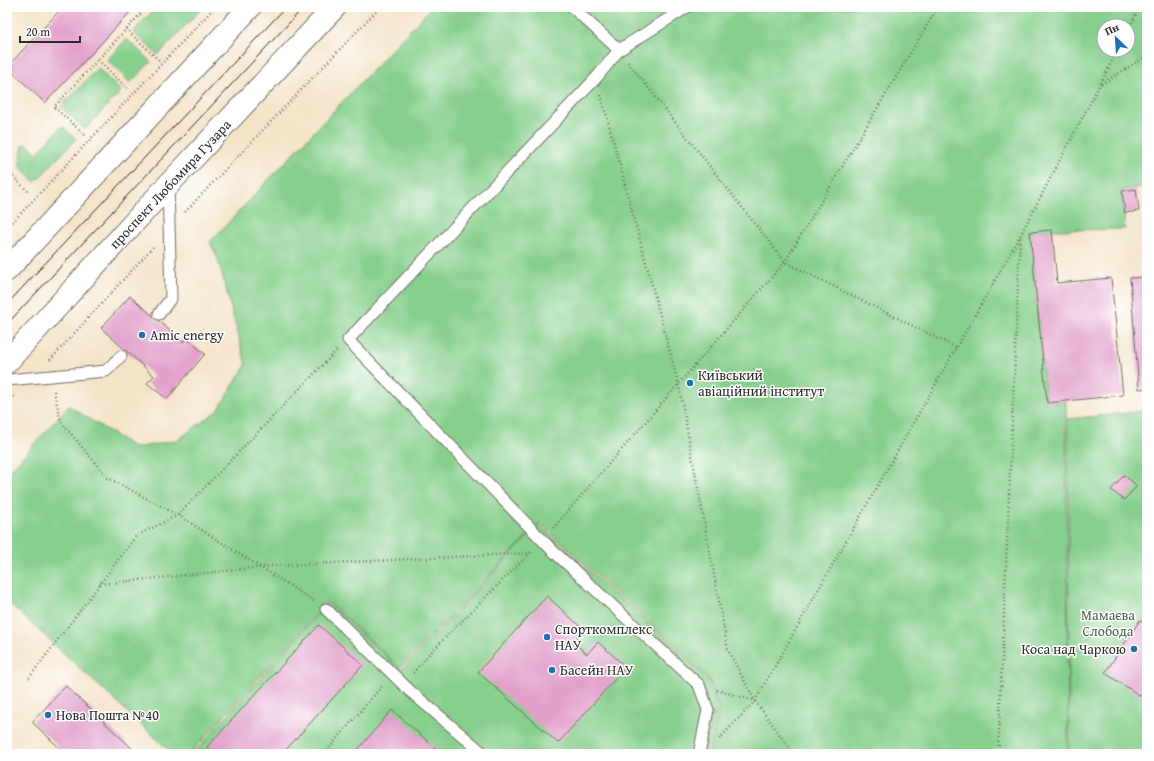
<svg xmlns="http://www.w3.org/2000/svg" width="1154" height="761" font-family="'Gentium Book Plus',serif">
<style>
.green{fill:#86cf8c;stroke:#587d5c;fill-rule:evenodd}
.building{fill:#e2a1cb}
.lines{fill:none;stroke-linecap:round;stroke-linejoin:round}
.lane-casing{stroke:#716c63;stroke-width:13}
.primary-casing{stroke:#716c63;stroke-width:24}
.path{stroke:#716c63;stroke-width:2.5;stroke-dasharray:1 3;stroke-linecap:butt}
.lane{stroke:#fff;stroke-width:11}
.primary{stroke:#fff;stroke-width:22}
.tram{stroke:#2b2b2b;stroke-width:1}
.poi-dot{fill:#1f6fb2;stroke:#fff;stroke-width:1.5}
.labels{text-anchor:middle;stroke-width:3;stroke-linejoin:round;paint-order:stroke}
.street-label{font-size:14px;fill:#2b2b2b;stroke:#fff}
.poi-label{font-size:14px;fill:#2b2b2b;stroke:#fff;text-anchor:start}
.park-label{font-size:14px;fill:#4b644d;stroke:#fff}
</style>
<rect width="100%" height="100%" fill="#fff"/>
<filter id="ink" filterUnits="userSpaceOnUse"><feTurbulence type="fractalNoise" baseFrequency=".025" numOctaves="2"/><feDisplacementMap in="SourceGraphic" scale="8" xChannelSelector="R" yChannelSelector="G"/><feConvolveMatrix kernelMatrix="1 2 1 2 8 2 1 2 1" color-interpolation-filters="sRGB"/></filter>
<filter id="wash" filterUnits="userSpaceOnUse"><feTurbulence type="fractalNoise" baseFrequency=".012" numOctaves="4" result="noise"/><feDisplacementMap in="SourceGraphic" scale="16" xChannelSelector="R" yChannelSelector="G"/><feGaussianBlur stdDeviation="0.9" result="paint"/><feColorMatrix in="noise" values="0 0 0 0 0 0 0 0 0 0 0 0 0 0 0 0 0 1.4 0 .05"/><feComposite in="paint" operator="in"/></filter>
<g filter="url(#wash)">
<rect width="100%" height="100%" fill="#f4e4ca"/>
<!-- green -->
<g class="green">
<polygon points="157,7 203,7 158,55 133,32"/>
<path d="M432,7H1147V186L1122,190L1125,229L1052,230L1030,232L1046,403L1066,402L1068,754H708L719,708L709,678L540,523L400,668L328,601L190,754H173L7,601V474L69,406L135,448L178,440L218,410L246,365L218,259L210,242ZM1104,26H1128V50H1104Z"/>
<polygon points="127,39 151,62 130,83 107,60"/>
<polygon points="98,68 121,91 85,129 61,107"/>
<polygon points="62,126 76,139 35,182 19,166 23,146 27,144 37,153"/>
<polygon points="1147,411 1147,754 1069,754 1068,419"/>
<polygon points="539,525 708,679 717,708 705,754 193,754 328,603 401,670"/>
</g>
<g id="blocks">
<!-- building -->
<g class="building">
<polygon points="63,7 135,7 45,103 7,67"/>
<polygon points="1136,189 1139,211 1125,213 1122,191"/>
<polygon points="1052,230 1057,283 1111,278 1123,395 1047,403 1030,232"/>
<polygon points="1147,277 1147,388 1139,389 1130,278"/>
<polygon points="130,296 183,342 186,338 205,354 167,399 147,383 154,376 101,328"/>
<polygon points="1124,475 1137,486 1124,500 1111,490"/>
<polygon points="547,596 584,630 573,642 587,654 598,642 626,667 558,743 478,672"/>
<polygon points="1140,620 1147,624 1147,690 1142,697 1105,673"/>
<polygon points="319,625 363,665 282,754 215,754 207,747"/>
<polygon points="66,686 138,754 66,754 32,722"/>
<polygon points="392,710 442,754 354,754"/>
</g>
</g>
</g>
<g filter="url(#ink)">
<use href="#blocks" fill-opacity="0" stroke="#716c63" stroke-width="1"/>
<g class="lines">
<!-- lane casing -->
<g class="lane-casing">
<g id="lane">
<polyline points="572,7 619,50 687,7"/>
<polyline points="619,50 597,77 348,340 552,550 699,685 708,710 699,754"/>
<polyline points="159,314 171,298 168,185"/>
<polyline points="7,380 106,371 121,356"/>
<polyline points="326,609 410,691 484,754"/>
</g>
</g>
<!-- primary casing -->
<g class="primary-casing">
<g id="primary">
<polyline points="7,270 250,7"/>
<polyline points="7,362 168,185 335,7"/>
</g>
</g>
<!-- path -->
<g class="path">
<polyline points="126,29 159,60"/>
<polyline points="1128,30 1140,7"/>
<polyline points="98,60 129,90"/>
<polyline points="628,62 785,262 957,348"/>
<polyline points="1101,84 1147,56"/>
<polyline points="601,95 679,386 728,650 755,701 794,754"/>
<polyline points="85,135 54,107 147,7"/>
<polyline points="7,171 29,192"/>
<polyline points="185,212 380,7"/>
<polyline points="7,228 215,7"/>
<polyline points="50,360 153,247"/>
<polyline points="54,391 61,422 108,478 178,515 314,601"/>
<polyline points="7,402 16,395"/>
<polyline points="553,528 785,262 938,7"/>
<polyline points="100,584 272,566 530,553"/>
<polyline points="1147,614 1147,616"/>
<polyline points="413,673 429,654 532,551"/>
<polyline points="29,678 136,536 178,515 337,350"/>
<polyline points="717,690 755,701"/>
<polyline points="719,739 755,701 1020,236 1118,50"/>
<polyline points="324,754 382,686"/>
<polyline points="998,754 1020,237"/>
</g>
<!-- lane -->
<use href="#lane" class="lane"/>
<!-- primary -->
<use href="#primary" class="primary"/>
<!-- tram -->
<g class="tram">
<polyline points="7,304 286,7"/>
<polyline points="7,324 304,7"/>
</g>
</g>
</g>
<!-- markers -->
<g class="poi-dot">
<circle cx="142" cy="335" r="4"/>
<circle cx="690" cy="383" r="4"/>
<circle cx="547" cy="637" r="4"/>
<circle cx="1134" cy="649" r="4"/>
<circle cx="552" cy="670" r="4"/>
<circle cx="48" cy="715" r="4"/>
</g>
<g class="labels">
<!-- street labels -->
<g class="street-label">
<text transform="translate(170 184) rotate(-47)" y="5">проспект Любомира Гузара</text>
</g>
<!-- poi labels -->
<g class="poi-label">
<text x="150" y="340">Amic energy</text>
<text x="698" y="380">Київський<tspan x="698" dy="16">авіаційний інститут</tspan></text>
<text x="555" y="634">Спорткомплекс<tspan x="555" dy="16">НАУ</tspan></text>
<text x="1126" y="654" text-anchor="end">Коса над Чаркою</text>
<text x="560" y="675">Басейн НАУ</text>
<text x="56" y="720">Нова Пошта №40</text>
</g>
<!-- park labels -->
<g class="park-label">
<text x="1108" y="620">Мамаєва<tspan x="1108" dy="16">Слобода</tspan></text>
</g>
</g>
<!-- margin -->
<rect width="1154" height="761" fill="none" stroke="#fff" stroke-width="24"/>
<!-- north arrow -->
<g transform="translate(1116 38) rotate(335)"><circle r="19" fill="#ffffff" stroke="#aaaaaa"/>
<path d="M0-3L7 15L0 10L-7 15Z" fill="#1f6fb2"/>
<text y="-6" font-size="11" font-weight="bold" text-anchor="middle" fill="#2b2b2b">Пн</text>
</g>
<!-- scale -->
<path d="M20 36v6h60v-6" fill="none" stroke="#2b2b2b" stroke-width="2"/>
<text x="26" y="36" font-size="12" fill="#2b2b2b" stroke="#ffffff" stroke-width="3" paint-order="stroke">20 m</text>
</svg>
